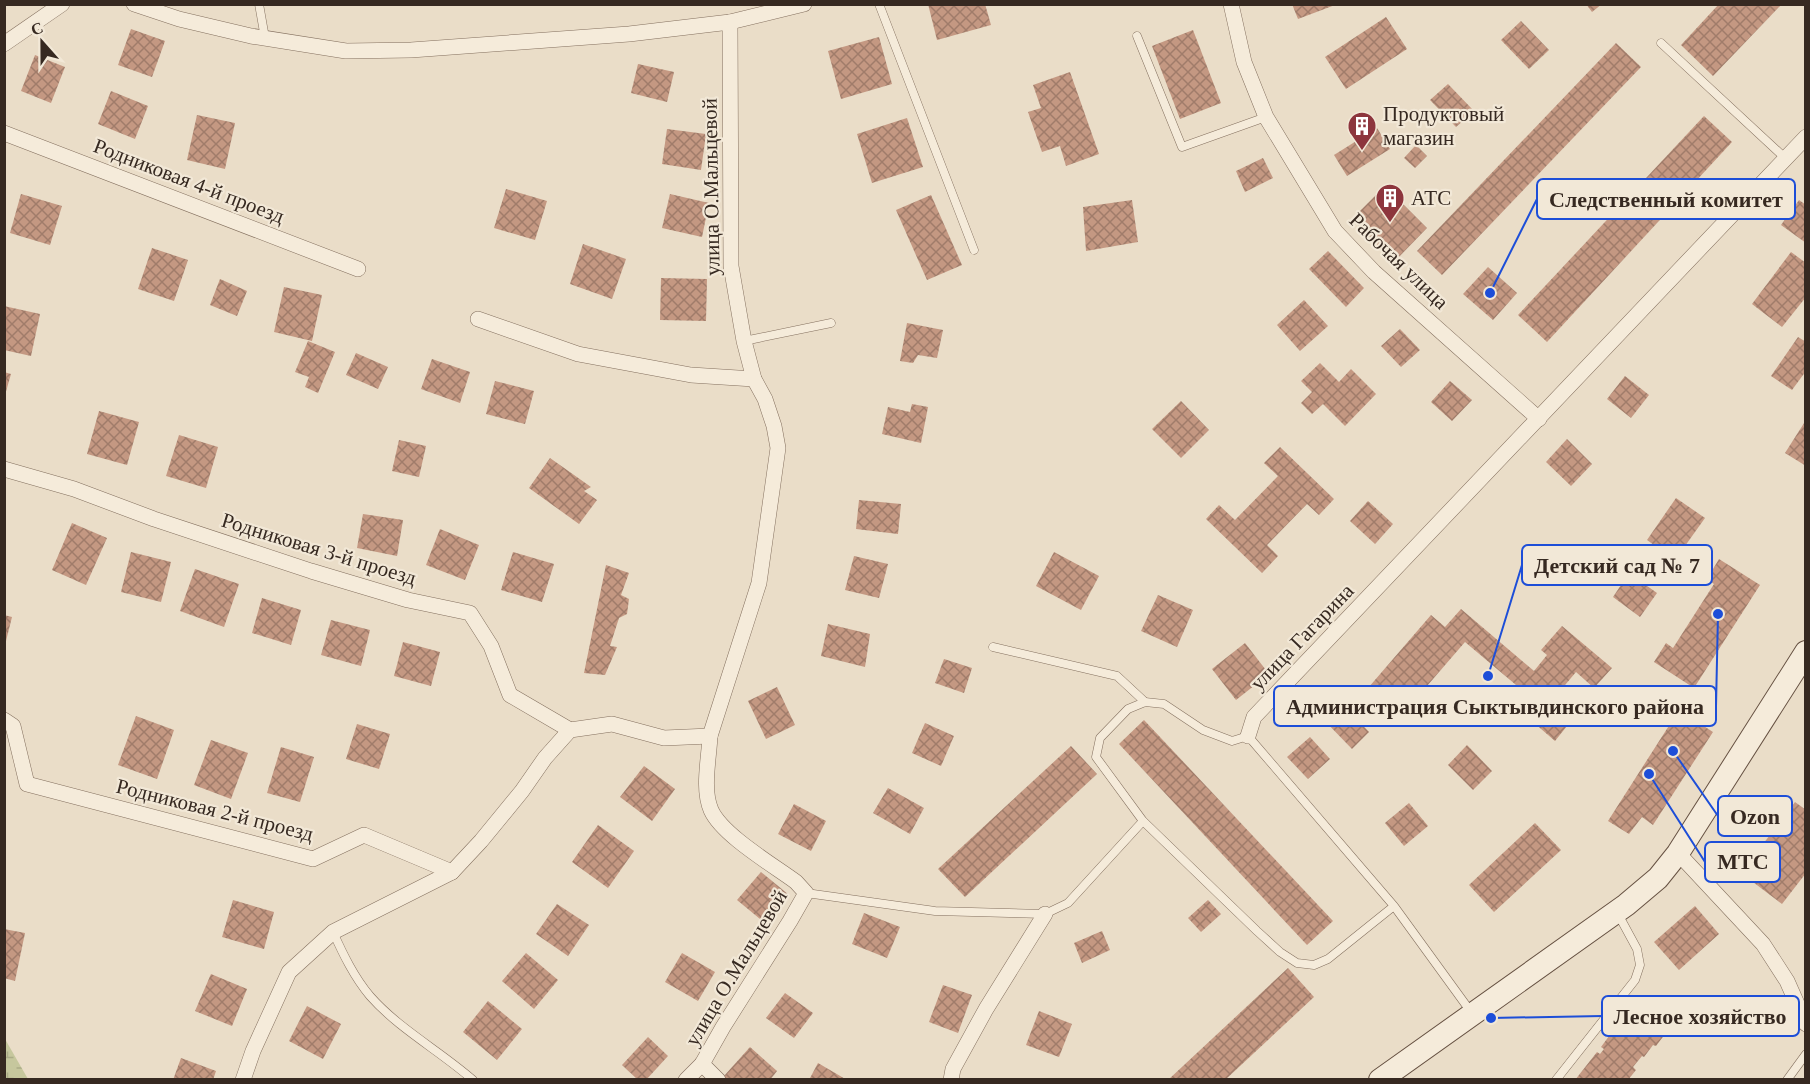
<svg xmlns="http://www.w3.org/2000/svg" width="1810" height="1084" font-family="Georgia,serif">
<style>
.wetland{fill:url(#wetland-marsh)}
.building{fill:url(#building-cross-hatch)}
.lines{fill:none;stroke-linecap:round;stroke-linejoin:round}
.service-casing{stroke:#84705f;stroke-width:9}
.minor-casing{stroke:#84705f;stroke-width:16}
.secondary-casing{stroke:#665142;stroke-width:24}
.service{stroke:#f5ebda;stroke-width:8}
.minor{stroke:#f5ebda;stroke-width:15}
.secondary{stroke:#f5ebda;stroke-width:22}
.labels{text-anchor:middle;stroke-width:4.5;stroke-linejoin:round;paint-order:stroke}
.poi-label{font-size:21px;fill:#362921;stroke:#f2e8d7;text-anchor:start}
.street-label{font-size:21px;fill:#362921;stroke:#f2e8d7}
.leader{fill:none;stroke:#1d4ed8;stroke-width:2}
.callout-dot{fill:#1d4ed8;stroke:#f2e8d7;stroke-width:2}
.callout{fill:#f2e8d7;stroke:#1d4ed8;stroke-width:2}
.callout-label{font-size:22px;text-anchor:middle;font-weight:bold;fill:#362921}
</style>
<defs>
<pattern id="wetland-marsh" width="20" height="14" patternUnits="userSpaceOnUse" patternTransform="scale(1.5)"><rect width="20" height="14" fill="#c6c79d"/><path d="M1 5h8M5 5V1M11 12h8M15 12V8" fill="none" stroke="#abab87"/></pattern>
<pattern id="building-cross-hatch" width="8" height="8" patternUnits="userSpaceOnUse" patternTransform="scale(1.5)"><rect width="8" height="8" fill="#c49882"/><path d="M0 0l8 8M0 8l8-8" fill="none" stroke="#a07c6a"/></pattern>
</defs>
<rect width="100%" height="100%" fill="#eaddc8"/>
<!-- wetland -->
<polygon class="wetland" points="5,1039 28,1079 5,1079"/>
<!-- building -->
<g class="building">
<polygon points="928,4 985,4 991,25 937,40"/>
<polygon points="1292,4 1335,4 1335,5 1298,19"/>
<polygon points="1586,4 1602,4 1592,12"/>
<polygon points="1719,4 1782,4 1713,76 1681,45"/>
<polygon points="1386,17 1407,49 1346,89 1325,57"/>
<polygon points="1521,21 1549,50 1529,69 1501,40"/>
<polygon points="131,29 165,41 152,77 118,65"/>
<polygon points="1193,30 1221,103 1180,119 1152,46"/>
<polygon points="879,37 892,84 841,99 828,51"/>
<polygon points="1616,43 1641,67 1442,275 1417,251"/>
<polygon points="35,55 65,67 51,103 21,91"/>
<polygon points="638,64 674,72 667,102 631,93"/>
<polygon points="1070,72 1099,154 1066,166 1060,146 1042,152 1028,112 1041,108 1033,85"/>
<polygon points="1448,84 1474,111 1456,127 1430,100"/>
<polygon points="111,91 148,106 135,139 98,124"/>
<polygon points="197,115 235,123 225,169 187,160"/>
<polygon points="1704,116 1732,142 1547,342 1518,315"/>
<polygon points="907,118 923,167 872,183 857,134"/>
<polygon points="1377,128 1390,149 1347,176 1334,155"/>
<polygon points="667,129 706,134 701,170 662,164"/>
<polygon points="1416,145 1427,156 1415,168 1404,158"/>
<polygon points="1263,158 1273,178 1245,192 1236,171"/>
<polygon points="1385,186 1427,228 1394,262 1352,219"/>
<polygon points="506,189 547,201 535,240 494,228"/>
<polygon points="21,194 62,206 50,245 10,233"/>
<polygon points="670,194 709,203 702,237 662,228"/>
<polygon points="931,195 962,265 927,280 896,210"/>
<polygon points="1132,200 1138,242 1086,251 1083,207"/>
<polygon points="1799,200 1806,205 1806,243 1781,225"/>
<polygon points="583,244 626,259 612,299 570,284"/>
<polygon points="152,248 188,260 174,301 138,289"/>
<polygon points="1328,251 1364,288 1346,307 1309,269"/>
<polygon points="1791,252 1806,263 1806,297 1782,327 1752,304"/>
<polygon points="1488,267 1517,293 1493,320 1463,294"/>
<polygon points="661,278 707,279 706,321 660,320"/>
<polygon points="220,279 247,291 237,316 210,305"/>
<polygon points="284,287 322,295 312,341 274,332"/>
<polygon points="1304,300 1328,326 1300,351 1277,325"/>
<polygon points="4,306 40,314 31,356 4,350"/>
<polygon points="907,323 943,330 937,358 918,355 913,363 900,361"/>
<polygon points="1400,329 1420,350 1401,367 1381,346"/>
<polygon points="1798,337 1806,342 1806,371 1792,390 1771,376"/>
<polygon points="308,341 335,352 318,393 305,387 309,377 295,372"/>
<polygon points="356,353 388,367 378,389 346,375"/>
<polygon points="432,359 470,372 460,403 421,389"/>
<polygon points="1320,363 1339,382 1351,369 1376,394 1345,426 1323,404 1312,414 1301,403 1312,392 1301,381"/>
<polygon points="4,372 11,374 5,395 4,395"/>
<polygon points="1625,376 1649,395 1631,418 1607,399"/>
<polygon points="495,381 534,391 525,424 486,414"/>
<polygon points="1450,381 1472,400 1452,421 1431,402"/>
<polygon points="1181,401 1209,430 1181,458 1152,429"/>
<polygon points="912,404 928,407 921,443 882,434 888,407 910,412"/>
<polygon points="99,411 139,422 127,465 87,454"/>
<polygon points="1806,420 1806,466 1785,453"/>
<polygon points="179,435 218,447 206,488 166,476"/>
<polygon points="1567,439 1592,464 1571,486 1546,462"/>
<polygon points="399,440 426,446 419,477 392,471"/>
<polygon points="1280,447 1334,499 1319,515 1307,504 1267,545 1278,556 1262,573 1206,519 1219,505 1235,520 1278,476 1264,463"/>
<polygon points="550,458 591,487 584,491 597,500 579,524 529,488"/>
<polygon points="1676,498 1705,518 1675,560 1647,540"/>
<polygon points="859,500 901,504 898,534 856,529"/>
<polygon points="1368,501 1393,524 1375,544 1350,521"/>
<polygon points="363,514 403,520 397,556 357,548"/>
<polygon points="72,523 107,538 86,585 52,570"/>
<polygon points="440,529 479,545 465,580 426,565"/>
<polygon points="131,552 171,562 161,602 121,592"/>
<polygon points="513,552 554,564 542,602 501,590"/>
<polygon points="1054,552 1099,576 1081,610 1036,586"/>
<polygon points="854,556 888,564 879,598 845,590"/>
<polygon points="1719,559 1760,585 1694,688 1654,662 1666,643 1673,648 1714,584 1707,579"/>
<polygon points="606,565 629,573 621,595 629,599 627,614 619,618 610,646 617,647 605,675 584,673"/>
<polygon points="195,569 239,584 224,627 180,611"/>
<polygon points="1629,573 1657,593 1640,617 1613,597"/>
<polygon points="1158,595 1193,610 1177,647 1141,631"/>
<polygon points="262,598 301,610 291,645 252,633"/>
<polygon points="1461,609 1534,671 1547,655 1541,650 1562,626 1612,668 1594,688 1576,672 1550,703 1571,721 1555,741 1505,698 1516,685 1465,642 1395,723 1362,695 1431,615 1445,627"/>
<polygon points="4,615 12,617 5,645 4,645"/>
<polygon points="331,620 370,630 361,666 321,655"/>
<polygon points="828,624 870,634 865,667 821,656"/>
<polygon points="403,642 440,652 431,686 394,676"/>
<polygon points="1245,643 1269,674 1236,700 1212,669"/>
<polygon points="944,659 972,668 964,693 935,683"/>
<polygon points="777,687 795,725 766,739 748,701"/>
<polygon points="1340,701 1369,732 1352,749 1322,718"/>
<polygon points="1679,710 1713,732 1653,825 1642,817 1629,834 1608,821"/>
<polygon points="136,716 174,730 157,779 118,765"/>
<polygon points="1144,720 1333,921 1307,945 1119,744"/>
<polygon points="925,723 954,736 941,766 912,753"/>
<polygon points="357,724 390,734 379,769 346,759"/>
<polygon points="1310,737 1330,759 1308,779 1287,757"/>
<polygon points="211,740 248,753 231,799 194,785"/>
<polygon points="1467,745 1492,771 1473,790 1448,765"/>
<polygon points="1071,746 1097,774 965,897 938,869"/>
<polygon points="281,747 314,757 300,802 267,793"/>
<polygon points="644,766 675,789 652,821 620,797"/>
<polygon points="888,788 924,808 910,834 873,813"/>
<polygon points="1795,802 1806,810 1806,873 1782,904 1741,873"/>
<polygon points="1409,803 1428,826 1404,846 1385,823"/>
<polygon points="794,804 826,821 811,851 778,834"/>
<polygon points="1535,823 1561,850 1494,912 1469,885"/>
<polygon points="598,825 634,851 608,888 572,862"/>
<polygon points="761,872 789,895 765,923 737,900"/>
<polygon points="233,900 274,912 264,949 222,937"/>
<polygon points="1208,900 1221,914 1201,932 1188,918"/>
<polygon points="557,904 589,925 568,956 536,934"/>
<polygon points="1695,906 1719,934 1679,970 1654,942"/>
<polygon points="864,913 900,927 887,958 852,944"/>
<polygon points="4,929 25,933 15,981 4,978"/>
<polygon points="1102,931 1110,950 1082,963 1074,943"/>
<polygon points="526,953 558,980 534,1009 502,981"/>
<polygon points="682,953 715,972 698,1001 665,982"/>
<polygon points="1288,968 1314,997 1225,1080 1168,1080"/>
<polygon points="211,974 247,989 232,1026 195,1011"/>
<polygon points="943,985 972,995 958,1033 929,1022"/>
<polygon points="785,993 813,1013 794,1038 766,1018"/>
<polygon points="1644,997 1675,1021 1656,1046 1653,1045 1644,1057 1642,1056 1633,1067 1636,1070 1628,1080 1575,1080 1597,1052 1600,1054 1604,1049 1601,1047 1612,1032 1615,1034"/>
<polygon points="488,1001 522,1029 497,1060 463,1032"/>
<polygon points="307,1006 341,1024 323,1059 289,1041"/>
<polygon points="1039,1011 1072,1024 1059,1057 1026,1045"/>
<polygon points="648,1037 668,1056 646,1080 638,1080 622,1065"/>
<polygon points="750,1047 777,1071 770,1080 727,1080 724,1076"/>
<polygon points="181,1058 216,1071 213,1080 173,1080"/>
<polygon points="818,1063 847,1080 809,1080"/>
</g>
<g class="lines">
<!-- service casing -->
<g class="service-casing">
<g id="service">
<polyline points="259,4 265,38"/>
<polyline points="879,4 974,250"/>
<polyline points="1137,36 1182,147 1266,117"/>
<polyline points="1661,43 1785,158"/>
<polyline points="744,341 831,323"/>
<polyline points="993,647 1117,676 1145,702"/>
<polyline points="806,893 935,911 1045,914 1068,903 1143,821"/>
<polyline points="1394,906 1328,959 1314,965 1297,963 1280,952 1257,931 1143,821 1096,757 1100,738 1128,709 1145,702 1164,704 1203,730 1232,741 1248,736 1394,906 1471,1012"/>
<path d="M333,932C343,954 354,977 370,996C399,1029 440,1051 473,1080"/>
<polyline points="1556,1080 1635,980 1640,965 1637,949 1618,914"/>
<polyline points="1787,1080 1806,1054"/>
</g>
</g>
<!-- minor casing -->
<g class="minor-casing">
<g id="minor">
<polyline points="134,4 179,19 251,36 346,51 411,50 629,34 730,22 804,4"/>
<polyline points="1231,4 1244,62 1266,117 1335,231 1374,272 1539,419"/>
<polyline points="4,44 62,4"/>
<polyline points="4,133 358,269"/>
<polyline points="478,319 578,354 691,375 754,379"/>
<polyline points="4,469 74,489 154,519 311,571 408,600 470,613 491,646 510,695 570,730"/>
<polyline points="4,720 13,726 27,784 313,859 364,835 452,872"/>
<polyline points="1248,736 1254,717 1806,137"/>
<polyline points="1678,853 1763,944 1787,981 1806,1024"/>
<polyline points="702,1064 718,1080"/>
<polyline points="243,1080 253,1051 289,972 333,932 452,872 481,841 522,791 545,758 570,730 612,724 664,738 710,736 759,583 778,448 774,426 765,399 754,379 744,341 731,266 730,22"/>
<path d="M686,1080L702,1064L723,1027L790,921L806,893L796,882C773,865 722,835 711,810C702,789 709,759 710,736"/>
<polyline points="951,1080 953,1069 986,1009 1045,914"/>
</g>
</g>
<!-- secondary casing -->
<g class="secondary-casing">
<polyline id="secondary" points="1380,1080 1626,905 1658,878 1678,853 1806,652"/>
</g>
<!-- service -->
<use href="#service" class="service"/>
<!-- minor -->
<use href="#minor" class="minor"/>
<!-- secondary -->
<use href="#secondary" class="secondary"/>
</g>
<!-- icons -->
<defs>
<g id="building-pin" transform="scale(1.5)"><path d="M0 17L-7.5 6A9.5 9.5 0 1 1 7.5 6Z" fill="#8d353d" stroke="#f2e8d7"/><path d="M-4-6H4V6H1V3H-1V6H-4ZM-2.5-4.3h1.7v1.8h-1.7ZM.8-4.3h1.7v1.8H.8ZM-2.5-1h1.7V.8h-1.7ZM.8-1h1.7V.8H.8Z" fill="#fff"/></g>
</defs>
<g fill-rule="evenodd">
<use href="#building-pin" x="1362" y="126"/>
<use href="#building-pin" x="1390" y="198"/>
</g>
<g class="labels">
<!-- poi labels -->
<g class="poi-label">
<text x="1383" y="121">Продуктовый<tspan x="1383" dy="24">магазин</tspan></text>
<text x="1411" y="205">АТС</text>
</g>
<!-- street labels -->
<g class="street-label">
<text transform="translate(189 181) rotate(21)" y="7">Родниковая 4-й проезд</text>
<text transform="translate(711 187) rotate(-91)" y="7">улица О.Мальцевой</text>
<text transform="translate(1399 261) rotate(44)" y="7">Рабочая улица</text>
<text transform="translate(319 549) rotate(17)" y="7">Родниковая 3-й проезд</text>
<text transform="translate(1302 637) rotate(-46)" y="7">улица Гагарина</text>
<text transform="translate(215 810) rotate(14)" y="7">Родниковая 2-й проезд</text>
<text transform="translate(736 968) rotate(-59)" y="7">улица О.Мальцевой</text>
</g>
</g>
<!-- callouts -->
<path class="leader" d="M1490 293L1537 199M1488 676L1522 565M1718 614L1716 706M1673 751L1718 816M1649 774L1705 862M1491 1018L1602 1016"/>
<g class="callout-dot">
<circle cx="1490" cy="293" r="6"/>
<circle cx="1488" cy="676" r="6"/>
<circle cx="1718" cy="614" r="6"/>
<circle cx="1673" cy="751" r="6"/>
<circle cx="1649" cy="774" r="6"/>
<circle cx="1491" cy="1018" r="6"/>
</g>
<g class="callout">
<rect x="1537" y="179" width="258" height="40" rx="6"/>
<rect x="1522" y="545" width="190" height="40" rx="6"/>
<rect x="1274" y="686" width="442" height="40" rx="6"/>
<rect x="1718" y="796" width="74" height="40" rx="6"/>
<rect x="1705" y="842" width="75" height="40" rx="6"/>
<rect x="1602" y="996" width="197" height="40" rx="6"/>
</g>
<g class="callout-label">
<text x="1666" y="207">Следственный комитет</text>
<text x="1617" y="573">Детский сад № 7</text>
<text x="1495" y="714">Администрация Сыктывдинского района</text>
<text x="1755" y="824">Ozon</text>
<text x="1743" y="869">МТС</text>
<text x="1700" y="1024">Лесное хозяйство</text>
</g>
<!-- border -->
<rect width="1810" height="1084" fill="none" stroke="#362921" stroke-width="12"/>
<!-- north arrow -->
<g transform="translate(42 42) rotate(339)" stroke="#f2e8d7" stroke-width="4.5" paint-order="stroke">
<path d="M0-4.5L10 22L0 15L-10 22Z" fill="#362921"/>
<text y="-9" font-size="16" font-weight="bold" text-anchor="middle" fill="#362921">С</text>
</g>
</svg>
